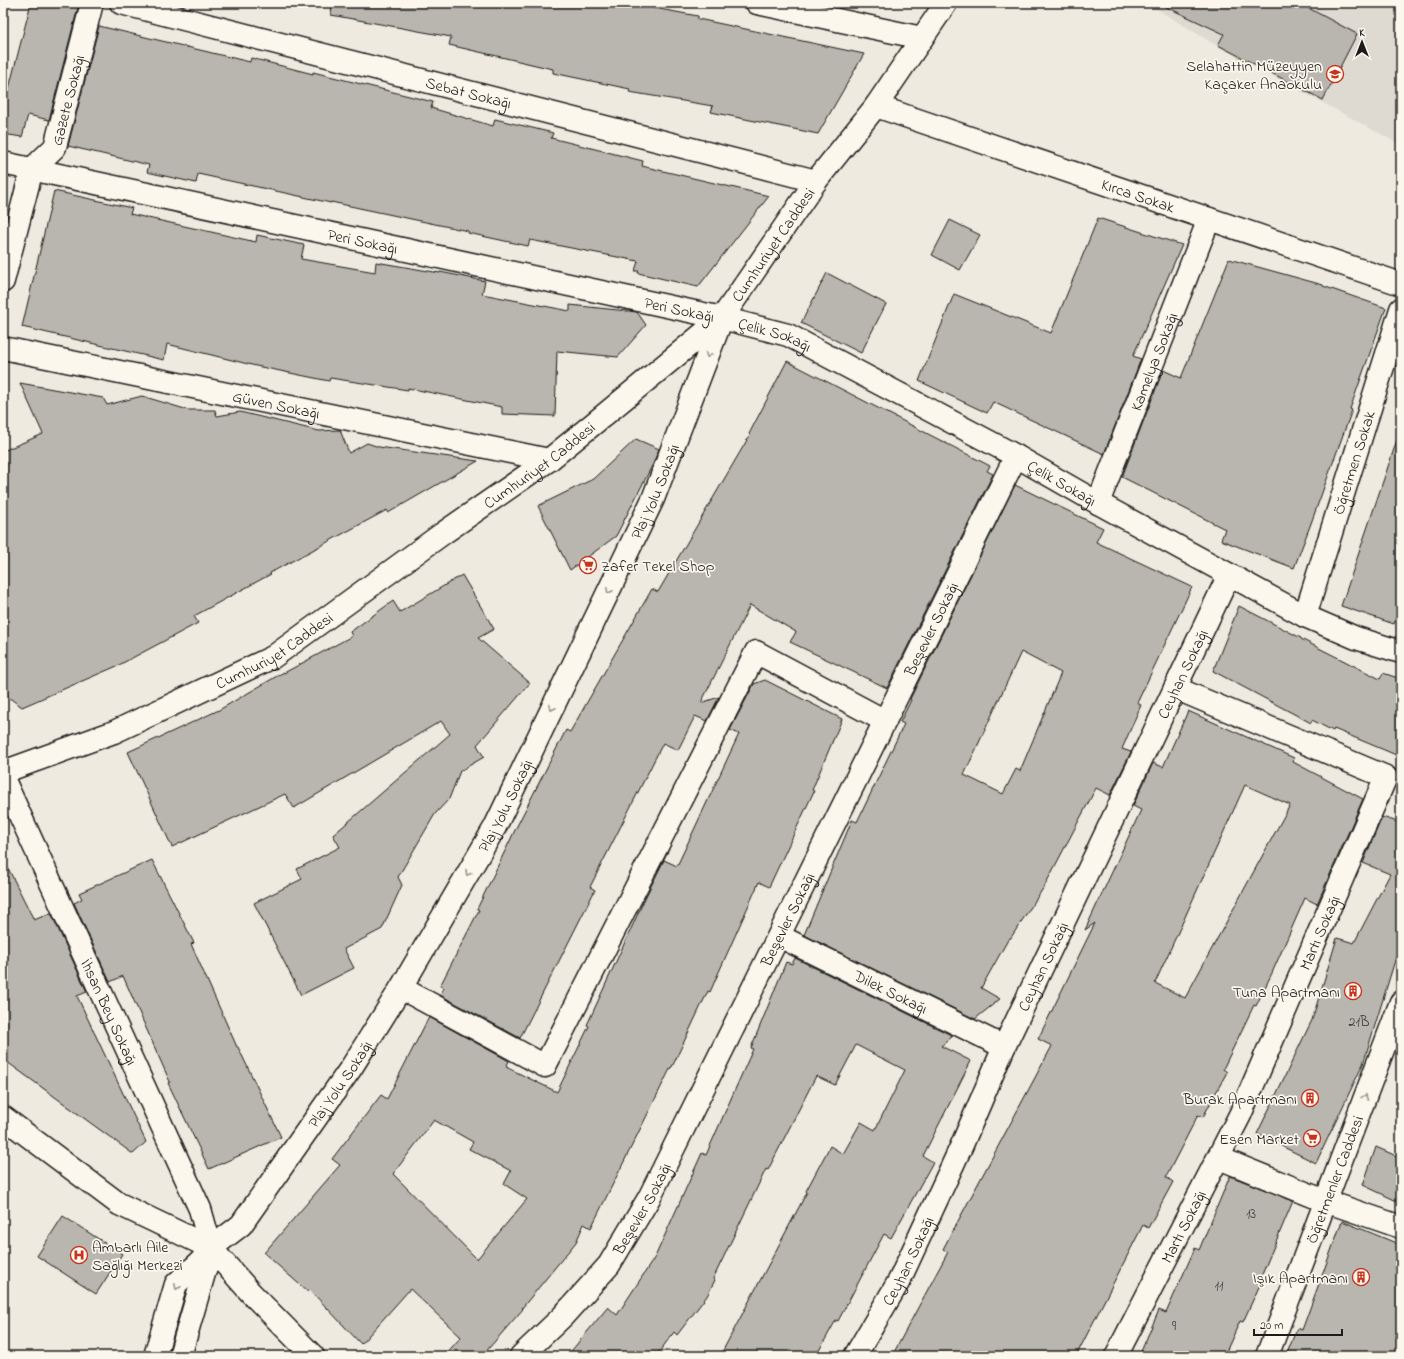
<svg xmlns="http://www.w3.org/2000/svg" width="1404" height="1359" font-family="'Indie Flower',sans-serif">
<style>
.built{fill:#dedad1}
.building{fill:#b9b6af;stroke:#1c1c1c;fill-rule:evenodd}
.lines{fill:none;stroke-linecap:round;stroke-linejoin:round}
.minor-casing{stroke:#1c1c1c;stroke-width:25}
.major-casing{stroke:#1c1c1c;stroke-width:25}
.minor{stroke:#fbf7ec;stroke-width:22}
.major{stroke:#fbf7ec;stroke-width:22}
.oneway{stroke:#97948e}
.labels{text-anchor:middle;stroke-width:3.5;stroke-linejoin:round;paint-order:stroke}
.number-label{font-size:14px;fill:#434241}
.poi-label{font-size:16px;fill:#1c1c1c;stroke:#fbf7ec;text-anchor:end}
.street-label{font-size:16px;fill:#1c1c1c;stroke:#fbf7ec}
</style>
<rect width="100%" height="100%" fill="#eeeadf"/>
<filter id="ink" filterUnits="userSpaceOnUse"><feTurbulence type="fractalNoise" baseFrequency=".025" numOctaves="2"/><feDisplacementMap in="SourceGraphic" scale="8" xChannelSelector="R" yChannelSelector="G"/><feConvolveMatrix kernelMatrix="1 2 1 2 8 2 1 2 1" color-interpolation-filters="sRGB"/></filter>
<g filter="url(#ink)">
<!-- built -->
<polygon class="built" points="1147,3 1401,3 1401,145 1217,46"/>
<!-- building -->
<g class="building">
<polygon points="31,3 79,3 49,120 28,115 22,137 3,134 3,117 8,92"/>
<polygon points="332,3 626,3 698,16 698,19 864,54 818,134 711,112 713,106 629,92 630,89 553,73 553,69 449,45 451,37 331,15"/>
<polygon points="1158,3 1299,3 1357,34 1323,100 1218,45 1224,34"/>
<polygon points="99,26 250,62 251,58 313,74 313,72 433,102 431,108 493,126 495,119 553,133 551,138 643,161 642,166 769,196 698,287 638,273 639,271 635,271 638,261 530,240 528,246 468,233 468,231 331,202 331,203 198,174 196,183 147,172 149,165 68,146"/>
<polygon points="54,191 132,208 130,214 256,242 257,235 304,245 301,259 375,272 376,262 440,273 440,272 485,281 482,294 570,311 570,305 637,312 646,325 618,357 557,351 555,416 502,414 502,407 408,388 408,390 330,378 329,381 256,366 167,344 164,360 22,327"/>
<polygon points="1098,218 1182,245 1133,356 1141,359 1104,454 993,402 987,413 919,381 954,294 1051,333"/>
<polygon points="950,220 980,235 960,270 932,255"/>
<polygon points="1229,259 1323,285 1323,286 1386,308 1350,409 1352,410 1310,526 1294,568 1221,540 1225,529 1122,477 1163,370 1181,378"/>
<polygon points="827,273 886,304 861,353 801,323"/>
<polygon points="787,361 990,466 987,471 993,474 887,688 790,642 796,632 750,605 701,703 719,697 707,721 695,716 678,750 663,743 590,887 595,890 520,1038 440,995 444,988 440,986 479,910 477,909 517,826 566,730 570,732 652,589 658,592 750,435 749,434"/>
<polygon points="20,383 103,398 107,405 142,396 188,410 215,410 217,416 240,412 319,431 340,430 349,453 367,443 379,447 478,461 388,513 387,510 270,573 271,574 194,616 198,623 117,666 22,707 8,697 3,659 3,451 43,434"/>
<polygon points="636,439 659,449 653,464 616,536 570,570 538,506 593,479"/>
<polygon points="1397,440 1401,441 1401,602 1394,624 1341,606"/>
<path d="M1015,485L1103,528L1096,542L1192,587L1137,703L1141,705L1122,749L1131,752L1110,795L1096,788L1044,887L1010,939L1009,938L981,988L1000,999L975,1019L804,935L852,820L857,822L904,724L900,722L911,700L910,699ZM1021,652L1061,673L1020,771L1016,769L1003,794L964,775Z"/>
<polygon points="462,575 494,629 478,638 530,683 477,745 484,757 460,771 449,799 435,814 398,877 402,885 382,929 344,949 354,968 301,995 254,903 302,879 297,869 340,847 333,835 450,734 441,721 294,808 285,794 172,847 128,752 219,710 284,672 284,673 352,636 350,632 393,601 400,612"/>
<polygon points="1239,606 1301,638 1301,639 1380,679 1383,673 1401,679 1401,757 1334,729 1333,731 1312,720 1311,723 1213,671"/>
<path d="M765,680L842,719L812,790L814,791L769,887L759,882L710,992L708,991L672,1067H671L591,1228L584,1224L576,1242L522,1308L523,1309L482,1356H444L461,1337L410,1289L361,1344L310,1290L308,1292L264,1253L340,1165L332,1159L381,1095L387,1099L429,1017L509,1061L506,1067L557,1092L589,1026L587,1025L646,896L664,860L677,866L739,734L730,730L754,684ZM434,1120L473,1142L469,1149L511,1171L504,1184L527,1199L477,1259L393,1174Z"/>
<path d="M1188,711L1294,758L1293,762L1363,799L1317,904L1305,898L1272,973L1256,1006L1254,1005L1223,1069L1227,1072L1203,1117L1198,1115L1166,1177L1173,1182L1148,1228L1143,1225L1076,1356H892L948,1252L943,1249L1052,1046L1038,1039L1095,923L1085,930L1141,810L1133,806L1153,763L1163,767ZM1245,785L1290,805L1185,998L1155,983Z"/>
<polygon points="1382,817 1401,823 1401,941 1363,1064 1316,1163 1257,1134 1312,1020 1337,938 1354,943 1390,874 1363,863"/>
<polygon points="3,858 34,920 51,913 87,992 77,996 146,1142 133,1154 3,1059"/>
<polygon points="152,860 194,943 191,944 237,1047 238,1047 281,1137 209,1169 168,1083 170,1082 123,976 110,982 74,903 82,899 79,893"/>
<polygon points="795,958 953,1036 941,1046 971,1061 923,1156 933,1162 891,1238 884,1234 838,1321 836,1320 816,1356 720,1356 807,1192 806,1191 830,1146 843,1154 861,1122 875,1130 905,1070 856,1045 835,1085 816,1076 768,1170 766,1169 713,1279 715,1280 707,1296 677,1335 674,1332 656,1356 567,1356 608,1307 617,1315 655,1257 702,1153 706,1155 753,1049 751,1048 786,962 792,964"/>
<polygon points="1376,1147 1401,1158 1401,1203 1363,1185"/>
<polygon points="1230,1176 1293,1201 1261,1277 1263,1278 1243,1322 1240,1321 1224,1356 1139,1356 1159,1310 1166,1313 1195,1248 1199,1250"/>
<polygon points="63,1216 122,1254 96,1294 37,1256"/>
<polygon points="1342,1221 1401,1245 1401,1356 1286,1356 1297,1328 1302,1330"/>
</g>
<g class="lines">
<!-- minor casing -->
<g class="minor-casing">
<g id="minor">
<path id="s1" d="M121,3L816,181"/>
<polyline points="757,3 922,38"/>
<path id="s2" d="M876,106L1401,284"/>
<path id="s3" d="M3,163L722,318L788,335L1016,456L1098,503L1305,616L1356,638L1401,652"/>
<path id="s4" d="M3,281L32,169L55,147L92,3"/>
<path id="s5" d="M3,348L549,460"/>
<path id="s6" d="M1098,503L1209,219"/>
<path id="s7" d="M1305,616L1401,309"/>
<path id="s8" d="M779,936L1004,1047"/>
<polyline points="401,988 545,1066 756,652 885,721"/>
<path id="s9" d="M3,1117L119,1204L211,1248L241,1225L351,1068L401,988L495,827L653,499L722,318"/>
<polyline points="1219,1158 1325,1201 1401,1227"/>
<path id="s10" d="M521,1356L562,1317L609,1265L649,1198L1016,456"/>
<path id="s11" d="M855,1356L899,1281L961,1147L1004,1047L1229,575"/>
<path id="s12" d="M1116,1356L1240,1115L1386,777L1175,688"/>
</g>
</g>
<!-- major casing -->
<g class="major-casing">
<g id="major">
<path id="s13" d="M3,772L114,732L273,657L442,534L549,460L603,416L722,318L816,181L876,106L946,3"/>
<path id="s14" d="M3,778L200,1209L211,1248L251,1293L313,1356"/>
<polyline points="155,1356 176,1284 201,1261 211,1248"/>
<polyline points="180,1356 210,1253"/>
<path id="s15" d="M1267,1356L1401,1002"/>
</g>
</g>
<!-- minor -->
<use href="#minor" class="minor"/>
<!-- major -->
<use href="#major" class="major"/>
</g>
<!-- one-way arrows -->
<defs><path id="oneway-chevron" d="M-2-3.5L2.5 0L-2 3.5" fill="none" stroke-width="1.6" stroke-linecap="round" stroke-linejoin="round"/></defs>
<g class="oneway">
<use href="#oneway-chevron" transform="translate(708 355) rotate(111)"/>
<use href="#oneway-chevron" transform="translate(609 591) rotate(116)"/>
<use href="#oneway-chevron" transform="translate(552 708) rotate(116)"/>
<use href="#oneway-chevron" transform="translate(468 873) rotate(120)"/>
<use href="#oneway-chevron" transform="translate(1365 1097) rotate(-69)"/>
<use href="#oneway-chevron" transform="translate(177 1287) rotate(116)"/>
</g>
</g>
<!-- icons -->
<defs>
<g id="school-ring" transform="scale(0.9)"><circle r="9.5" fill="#fbf7ec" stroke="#c8321e" stroke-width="1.5"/><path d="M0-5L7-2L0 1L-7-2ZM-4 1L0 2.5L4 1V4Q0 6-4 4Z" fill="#c8321e"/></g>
<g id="supermarket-ring" transform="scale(0.9)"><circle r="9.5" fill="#fbf7ec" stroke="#c8321e" stroke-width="1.5"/><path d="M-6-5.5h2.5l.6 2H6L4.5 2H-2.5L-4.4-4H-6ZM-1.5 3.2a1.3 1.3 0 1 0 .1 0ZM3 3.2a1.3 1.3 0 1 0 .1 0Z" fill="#c8321e"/></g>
<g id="building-ring" transform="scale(0.9)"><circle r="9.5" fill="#fbf7ec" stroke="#c8321e" stroke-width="1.5"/><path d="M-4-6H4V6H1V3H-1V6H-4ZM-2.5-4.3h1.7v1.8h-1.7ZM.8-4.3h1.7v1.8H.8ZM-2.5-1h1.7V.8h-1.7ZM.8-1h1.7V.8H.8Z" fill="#c8321e"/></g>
<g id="hospital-ring" transform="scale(0.9)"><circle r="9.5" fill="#fbf7ec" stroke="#c8321e" stroke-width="1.5"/><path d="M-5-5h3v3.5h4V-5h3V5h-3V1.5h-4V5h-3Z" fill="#c8321e"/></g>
</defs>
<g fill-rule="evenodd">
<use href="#school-ring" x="1335" y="74"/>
<use href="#supermarket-ring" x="588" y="565"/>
<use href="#building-ring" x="1353" y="991"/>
<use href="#building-ring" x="1310" y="1098"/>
<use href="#supermarket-ring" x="1312" y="1138"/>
<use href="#hospital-ring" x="79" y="1255"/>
<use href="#building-ring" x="1361" y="1277"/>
</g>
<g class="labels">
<!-- number labels -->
<g class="number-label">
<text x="1359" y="1026">21B</text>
<text x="1251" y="1218">13</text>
<text x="1219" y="1290">11</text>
<text x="1174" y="1330">9</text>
</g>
<!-- poi labels -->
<g class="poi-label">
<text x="1322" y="71">Selahattin Müzeyyen<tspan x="1322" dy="18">Kaçaker Anaokulu</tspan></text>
<text x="601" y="571" text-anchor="start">Zafer Tekel Shop</text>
<text x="1340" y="997">Tuna Apartmanı</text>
<text x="1297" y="1104">Burak Apartmanı</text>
<text x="1299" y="1144">Esen Market</text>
<text x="92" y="1252" text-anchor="start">Ambarlı Aile<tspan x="92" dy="18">Sağlığı Merkezi</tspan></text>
<text x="1348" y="1283">Işık Apartmanı</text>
</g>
<!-- street labels -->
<g class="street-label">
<text dy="6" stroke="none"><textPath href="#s1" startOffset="359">Sebat Sokağı</textPath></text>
<text dy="6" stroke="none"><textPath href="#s4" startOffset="196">Gazete Sokağı</textPath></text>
<text dy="6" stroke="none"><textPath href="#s2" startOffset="277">Kırca Sokak</textPath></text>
<text dy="6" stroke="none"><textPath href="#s3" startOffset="368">Peri Sokağı</textPath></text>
<text dy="6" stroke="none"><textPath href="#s13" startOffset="946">Cumhuriyet Caddesi</textPath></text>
<text dy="6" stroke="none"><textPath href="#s3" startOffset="692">Peri Sokağı</textPath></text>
<text dy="6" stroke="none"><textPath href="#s3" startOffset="791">Çelik Sokağı</textPath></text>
<text dy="6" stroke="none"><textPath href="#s6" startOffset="152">Kamelya Sokağı</textPath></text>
<text dy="6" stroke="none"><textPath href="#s5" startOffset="279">Güven Sokağı</textPath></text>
<text dy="6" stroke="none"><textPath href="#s7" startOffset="161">Öğretmen Sokak</textPath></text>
<text dy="6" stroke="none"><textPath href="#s13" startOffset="622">Cumhuriyet Caddesi</textPath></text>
<text dy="6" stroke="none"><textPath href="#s3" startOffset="1115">Çelik Sokağı</textPath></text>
<text dy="6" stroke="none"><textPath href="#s9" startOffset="1129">Plaj Yolu Sokağı</textPath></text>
<text dy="6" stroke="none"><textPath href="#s10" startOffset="840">Beşevler Sokağı</textPath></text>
<text dy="6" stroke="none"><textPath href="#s13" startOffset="298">Cumhuriyet Caddesi</textPath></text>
<text dy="6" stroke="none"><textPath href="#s11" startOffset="757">Ceyhan Sokağı</textPath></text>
<text dy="6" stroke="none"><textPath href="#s9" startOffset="781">Plaj Yolu Sokağı</textPath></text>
<text dy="6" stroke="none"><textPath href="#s10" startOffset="516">Beşevler Sokağı</textPath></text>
<text dy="6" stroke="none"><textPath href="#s12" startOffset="470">Martı Sokağı</textPath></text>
<text dy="6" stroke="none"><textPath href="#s11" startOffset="433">Ceyhan Sokağı</textPath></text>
<text dy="6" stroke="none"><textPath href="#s8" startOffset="125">Dilek Sokağı</textPath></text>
<text dy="6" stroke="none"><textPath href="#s14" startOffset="257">İhsan Bey Sokağı</textPath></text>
<text dy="6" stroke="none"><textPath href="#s9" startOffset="457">Plaj Yolu Sokağı</textPath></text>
<text dy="6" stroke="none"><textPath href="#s15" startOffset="189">Öğretmenler Caddesi</textPath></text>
<text dy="6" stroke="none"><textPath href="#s10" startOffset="192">Beşevler Sokağı</textPath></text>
<text dy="6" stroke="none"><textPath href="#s12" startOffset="146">Martı Sokağı</textPath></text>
<text dy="6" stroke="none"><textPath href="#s11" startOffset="109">Ceyhan Sokağı</textPath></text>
</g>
</g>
<!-- margin -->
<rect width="1404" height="1359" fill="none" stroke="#fbf7ec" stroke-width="16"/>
<rect x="8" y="8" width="1388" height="1343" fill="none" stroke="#1c1c1c" stroke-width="1.5" filter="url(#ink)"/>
<!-- north arrow -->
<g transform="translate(1362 42)" stroke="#fbf7ec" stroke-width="3" paint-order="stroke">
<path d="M0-3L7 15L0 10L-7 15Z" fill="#1c1c1c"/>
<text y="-6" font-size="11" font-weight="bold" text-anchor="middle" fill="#1c1c1c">K</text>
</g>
<!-- scale -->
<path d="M1254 1329v6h88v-6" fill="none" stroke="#1c1c1c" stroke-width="2"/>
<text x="1260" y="1329" font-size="12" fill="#1c1c1c" stroke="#fbf7ec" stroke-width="3" paint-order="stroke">20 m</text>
</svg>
